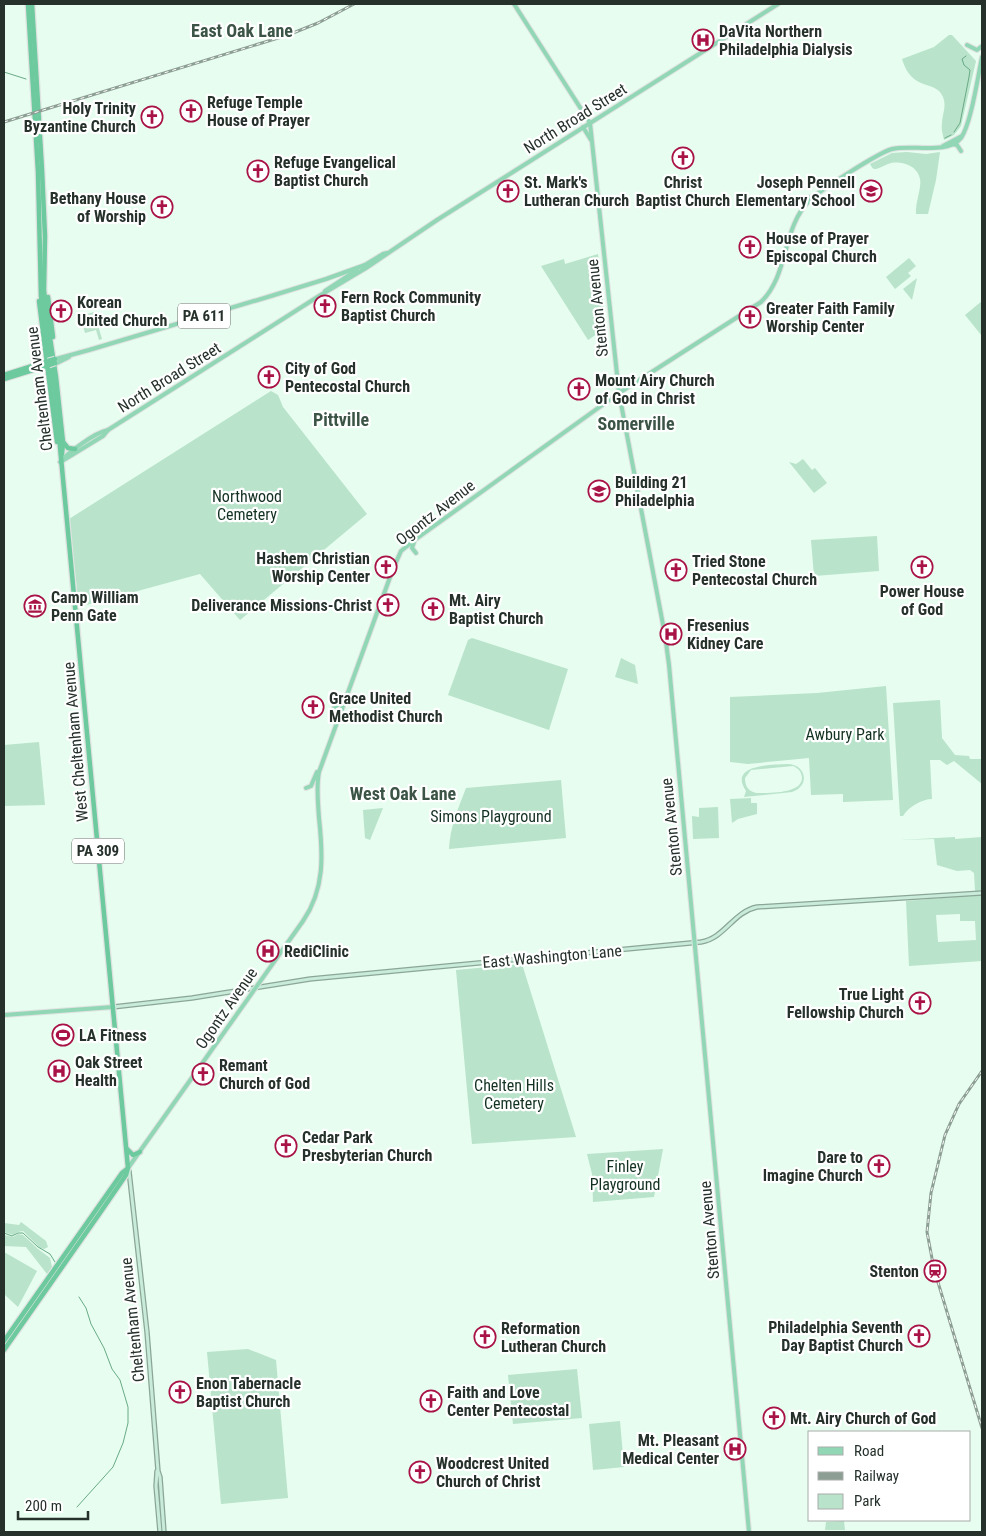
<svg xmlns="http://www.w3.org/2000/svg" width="986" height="1536" font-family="'Roboto Condensed',sans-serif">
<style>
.green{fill:#b9e3ca;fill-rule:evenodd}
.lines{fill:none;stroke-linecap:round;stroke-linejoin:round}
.stream{stroke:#69aa86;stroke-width:1}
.secondary-casing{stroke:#8ba696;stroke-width:5.5}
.primary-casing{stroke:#e0e2e1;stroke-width:6}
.trunk-casing{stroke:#e0e2e1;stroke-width:7}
.secondary{stroke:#c8ebda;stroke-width:3}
.primary{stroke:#91d7b6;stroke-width:4}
.trunk{stroke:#6cca9e;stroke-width:4.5}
.rail-casing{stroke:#8d9f94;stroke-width:3}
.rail{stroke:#fff;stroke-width:1;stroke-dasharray:4;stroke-linecap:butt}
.trunk-bridge-casing{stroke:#e0e2e1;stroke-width:7;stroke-linecap:butt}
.trunk-bridge{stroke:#6cca9e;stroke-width:4.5}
.labels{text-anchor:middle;stroke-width:4.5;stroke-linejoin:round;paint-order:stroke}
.shield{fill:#fff;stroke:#666f6a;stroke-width:1}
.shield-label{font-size:15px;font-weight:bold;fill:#25312a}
.poi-label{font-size:16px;font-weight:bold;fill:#25312a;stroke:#fff;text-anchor:start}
.street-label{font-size:16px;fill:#25312a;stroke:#fff}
.park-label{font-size:16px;fill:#133121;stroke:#fff}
.neighbourhood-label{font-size:18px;font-weight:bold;fill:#3b5446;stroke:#fff}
</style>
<rect width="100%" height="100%" fill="#e6fdef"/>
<!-- green -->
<g class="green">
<path d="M949,35H952L976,61L961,126L954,135L944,140C943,135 941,129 942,124C942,114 947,107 943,97C936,79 912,93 902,59L934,47Z"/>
<path d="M907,152L926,154L940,152L936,180L928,214H916C915,203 922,187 920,179C918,166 902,161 891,163C886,164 881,168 876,169C872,169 872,167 870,164L892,153Z"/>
<polygon points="598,254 606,328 588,340 541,266 564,259 565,264"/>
<polygon points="909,258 916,266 908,273 911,276 895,289 886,277"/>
<polygon points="917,278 912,300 903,289"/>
<polygon points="982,301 982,336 965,315"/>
<polygon points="94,312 102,339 99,340 96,330 85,333 80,316"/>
<polygon points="271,391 278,395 283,407 367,514 240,620 200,574 79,607 69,519"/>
<polygon points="803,459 812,470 815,468 827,483 814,493 789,462 796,464"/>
<polygon points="877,536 879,571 814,576 811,540"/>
<polygon points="472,638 568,669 549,730 448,695 468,640"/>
<polygon points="621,658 635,665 638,684 615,677"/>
<polygon points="886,686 893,800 843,802 843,794 811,795 809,758 748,764 730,762 730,697 817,693"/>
<path d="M940,700L942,738L955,755L969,756L970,759H981L982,755V784L954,761L947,765L940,760H930L932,799C922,799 908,807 903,816H900L893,703Z"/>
<polygon points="39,742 45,805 4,806 4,745"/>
<path d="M786,764C806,763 811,786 792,792L744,797L746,791C728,764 772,765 786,764ZM793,766C798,768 802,772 802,778C802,794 768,793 756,793C748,791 745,786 745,778L751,770Z"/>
<path d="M561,780L566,838L449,849C450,827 458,809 466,788Z"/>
<polygon points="751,798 751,803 757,803 757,814 738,819 732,823 730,799"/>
<polygon points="718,807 719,838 693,839 692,816 699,817 699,808"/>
<polygon points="383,808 370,840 365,838 363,810"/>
<path d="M955,837V839L982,837V961L909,966L906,901L977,895L975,890L974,873L970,870L957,871L937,865L934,839L900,840ZM960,914V921H975L976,940L938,942L936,915Z"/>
<polygon points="522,964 576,1137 472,1144 456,970"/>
<polygon points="663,1149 654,1197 593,1202 592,1174 587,1154"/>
<polygon points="21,1222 46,1241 48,1247 44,1249 40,1248 23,1231 18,1232 13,1235 4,1232 4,1223 19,1225"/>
<polygon points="18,1234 23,1235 38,1249 50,1258 52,1267 47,1274 26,1247 4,1246 4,1235 13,1237"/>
<polygon points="4,1252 37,1271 18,1307 4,1294"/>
<polygon points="248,1349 276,1360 288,1498 221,1504 207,1352"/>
<polygon points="577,1369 582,1418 513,1424 508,1375"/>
<polygon points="620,1421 624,1467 593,1470 589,1424"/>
<polygon points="844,1521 845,1530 825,1530 826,1522"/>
</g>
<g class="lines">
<!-- stream -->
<g class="stream">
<polyline points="4,72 26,79"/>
<polyline points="954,132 960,123 969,77 970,70 964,65 962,59 966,56"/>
<polyline points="945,138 951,135"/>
<polyline points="4,1233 12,1236 18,1233 23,1233 38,1247 50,1254 55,1262"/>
<polyline points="77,1507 113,1467 123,1443 128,1423 128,1407 120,1380 112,1369 104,1348 91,1324 86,1308 79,1297"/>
</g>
<!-- secondary casing -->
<g class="secondary-casing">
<g id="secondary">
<path d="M113,1007L192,998L310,979L701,942C725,938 733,912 757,907L982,893"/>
<polyline points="129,1171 147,1332 158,1471 160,1477 164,1532"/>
<polyline points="157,1471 156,1486 160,1532"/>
</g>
</g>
<!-- primary casing -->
<g class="primary-casing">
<g id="primary">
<polyline points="514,4 590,123 619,393 665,635 669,665 749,1532"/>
<polyline points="967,45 977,50 982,46"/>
<polyline points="583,127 591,140"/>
<polyline points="952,144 957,145 961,151"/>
<polyline points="943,146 962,136"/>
<polyline points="796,205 811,197"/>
<polyline points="365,265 383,254 387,253"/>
<polyline points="325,291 357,270"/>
<polyline points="56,359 89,350 271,296 326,279 365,265"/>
<polyline points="57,363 69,357"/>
<polyline points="62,461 103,436 108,430"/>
<path d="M60,462C69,452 94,433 108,430L319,296L366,268L437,220L778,4"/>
<polyline points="414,542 412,548 416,553"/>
<polyline points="334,708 345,700"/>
<polyline points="306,788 311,786 317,772"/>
<polyline points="4,1015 113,1007"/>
<path d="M128,1168L303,921C325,889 323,855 319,818C318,802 316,787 319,772L393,569L401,551L416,539L619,393L761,302C789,275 782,228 809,201C820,190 878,153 892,149C911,144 948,155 961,138C971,124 978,76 982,57"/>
</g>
</g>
<!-- trunk casing -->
<g class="trunk-casing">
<g id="trunk">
<polyline points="32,4 42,170 45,236 44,290 47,318 56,377 63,442 62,454"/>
<polyline points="48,297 53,337"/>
<polyline points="39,301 57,442"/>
<polyline points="4,375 48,361"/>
<polyline points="4,379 49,365"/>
<polyline points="63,442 68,448 75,449"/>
<polyline points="127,1149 133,1155 140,1152"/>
<polyline points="4,1341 122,1173 127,1169"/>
<polyline points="4,1350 102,1210 126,1175 128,1168 55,394 41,296 38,172 28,4"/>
</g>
</g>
<!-- secondary -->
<use href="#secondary" class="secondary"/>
<!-- primary -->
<use href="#primary" class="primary"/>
<!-- trunk -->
<use href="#trunk" class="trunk"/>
<!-- rail casing -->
<g class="rail-casing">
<g id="rail">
<polyline points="4,122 288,35 318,23 354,4"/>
<polyline points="982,1071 959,1104 945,1135 931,1193 927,1232 934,1269 982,1428"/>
</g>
</g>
<!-- rail -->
<use href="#rail" class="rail"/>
<!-- trunk-bridge casing -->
<g class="trunk-bridge-casing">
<g id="trunk-bridge">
<polyline points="48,361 55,359"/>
<polyline points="49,365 55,363"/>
</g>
</g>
<!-- trunk-bridge -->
<use href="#trunk-bridge" class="trunk-bridge"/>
</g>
<!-- icons -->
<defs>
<g id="hospital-ring" transform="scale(1.125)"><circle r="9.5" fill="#fff" stroke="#a81246" stroke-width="1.5"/><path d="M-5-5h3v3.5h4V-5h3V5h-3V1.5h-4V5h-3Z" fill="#a81246"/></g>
<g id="church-ring" transform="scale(1.125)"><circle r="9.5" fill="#fff" stroke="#a81246" stroke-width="1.5"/><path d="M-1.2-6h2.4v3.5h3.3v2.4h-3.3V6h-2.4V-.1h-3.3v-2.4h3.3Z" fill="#a81246"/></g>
<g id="school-ring" transform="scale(1.125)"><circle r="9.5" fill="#fff" stroke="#a81246" stroke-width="1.5"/><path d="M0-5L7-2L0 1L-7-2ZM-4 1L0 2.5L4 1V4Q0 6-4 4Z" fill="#a81246"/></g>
<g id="museum-ring" transform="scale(1.125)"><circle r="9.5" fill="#fff" stroke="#a81246" stroke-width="1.5"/><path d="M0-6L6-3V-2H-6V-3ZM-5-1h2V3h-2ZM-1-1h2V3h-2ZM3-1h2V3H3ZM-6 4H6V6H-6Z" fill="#a81246"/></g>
<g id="stadium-ring" transform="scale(1.125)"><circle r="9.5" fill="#fff" stroke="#a81246" stroke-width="1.5"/><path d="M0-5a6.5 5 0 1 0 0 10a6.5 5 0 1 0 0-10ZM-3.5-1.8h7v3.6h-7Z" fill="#a81246"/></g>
<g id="station-ring" transform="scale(1.125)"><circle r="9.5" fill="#fff" stroke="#a81246" stroke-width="1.5"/><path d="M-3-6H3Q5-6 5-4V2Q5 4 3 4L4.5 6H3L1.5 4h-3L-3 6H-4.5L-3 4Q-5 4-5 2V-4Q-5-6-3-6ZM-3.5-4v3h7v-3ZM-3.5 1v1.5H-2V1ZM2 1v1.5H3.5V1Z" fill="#a81246"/></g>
</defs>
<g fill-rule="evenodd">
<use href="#hospital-ring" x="703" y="40"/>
<use href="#church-ring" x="191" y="111"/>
<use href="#church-ring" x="152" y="117"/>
<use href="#church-ring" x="683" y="158"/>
<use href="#church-ring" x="258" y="171"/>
<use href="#church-ring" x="508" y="191"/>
<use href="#school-ring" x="871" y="191"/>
<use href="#church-ring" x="162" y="207"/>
<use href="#church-ring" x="750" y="247"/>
<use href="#church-ring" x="325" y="306"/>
<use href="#church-ring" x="61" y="311"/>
<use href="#church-ring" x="750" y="317"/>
<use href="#church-ring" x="269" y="377"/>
<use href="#church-ring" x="579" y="389"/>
<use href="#school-ring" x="599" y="491"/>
<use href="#church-ring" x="386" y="567"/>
<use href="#church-ring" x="922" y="567"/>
<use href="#church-ring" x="676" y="570"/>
<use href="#church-ring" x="388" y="605"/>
<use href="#museum-ring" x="35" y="606"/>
<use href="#church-ring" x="433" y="609"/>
<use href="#hospital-ring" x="671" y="634"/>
<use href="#church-ring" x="313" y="707"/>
<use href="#hospital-ring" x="268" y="951"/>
<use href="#church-ring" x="920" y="1003"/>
<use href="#stadium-ring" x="63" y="1035"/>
<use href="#hospital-ring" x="59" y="1071"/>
<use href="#church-ring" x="203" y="1074"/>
<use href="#church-ring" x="286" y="1146"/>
<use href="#church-ring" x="879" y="1166"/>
<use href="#station-ring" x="935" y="1271"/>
<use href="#church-ring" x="919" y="1336"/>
<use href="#church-ring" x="485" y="1337"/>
<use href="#church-ring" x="180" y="1392"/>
<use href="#church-ring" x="431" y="1401"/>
<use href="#church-ring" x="774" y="1418"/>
<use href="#hospital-ring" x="735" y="1449"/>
<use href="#church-ring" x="420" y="1472"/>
</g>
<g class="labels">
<!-- shield labels -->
<g class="shield">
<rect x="178" y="303.5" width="52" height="25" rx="4"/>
<rect x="72" y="838.5" width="52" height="25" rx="4"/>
</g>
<g class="shield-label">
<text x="204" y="321">PA 611</text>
<text x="98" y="856">PA 309</text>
</g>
<!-- poi labels -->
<g class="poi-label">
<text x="719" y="37">DaVita Northern<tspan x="719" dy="18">Philadelphia Dialysis</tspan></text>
<text x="207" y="108">Refuge Temple<tspan x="207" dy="18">House of Prayer</tspan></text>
<text x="136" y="114" text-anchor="end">Holy Trinity<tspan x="136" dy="18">Byzantine Church</tspan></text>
<text x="274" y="168">Refuge Evangelical<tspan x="274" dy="18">Baptist Church</tspan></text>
<text x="524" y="188">St. Mark's<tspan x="524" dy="18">Lutheran Church</tspan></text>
<text x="683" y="188" text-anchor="middle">Christ<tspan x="683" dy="18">Baptist Church</tspan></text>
<text x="855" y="188" text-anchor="end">Joseph Pennell<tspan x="855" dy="18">Elementary School</tspan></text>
<text x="146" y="204" text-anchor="end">Bethany House<tspan x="146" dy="18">of Worship</tspan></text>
<text x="766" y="244">House of Prayer<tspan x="766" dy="18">Episcopal Church</tspan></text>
<text x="341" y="303">Fern Rock Community<tspan x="341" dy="18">Baptist Church</tspan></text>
<text x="77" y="308">Korean<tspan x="77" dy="18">United Church</tspan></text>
<text x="766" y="314">Greater Faith Family<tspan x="766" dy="18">Worship Center</tspan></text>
<text x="285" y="374">City of God<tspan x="285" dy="18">Pentecostal Church</tspan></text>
<text x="595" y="386">Mount Airy Church<tspan x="595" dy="18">of God in Christ</tspan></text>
<text x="615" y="488">Building 21<tspan x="615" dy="18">Philadelphia</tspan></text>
<text x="370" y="564" text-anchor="end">Hashem Christian<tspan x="370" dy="18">Worship Center</tspan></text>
<text x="692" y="567">Tried Stone<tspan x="692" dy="18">Pentecostal Church</tspan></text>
<text x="922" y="597" text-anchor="middle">Power House<tspan x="922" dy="18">of God</tspan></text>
<text x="51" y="603">Camp William<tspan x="51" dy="18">Penn Gate</tspan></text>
<text x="449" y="606">Mt. Airy<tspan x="449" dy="18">Baptist Church</tspan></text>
<text x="372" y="611" text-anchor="end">Deliverance Missions-Christ</text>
<text x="687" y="631">Fresenius<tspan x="687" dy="18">Kidney Care</tspan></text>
<text x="329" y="704">Grace United<tspan x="329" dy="18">Methodist Church</tspan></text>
<text x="284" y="957">RediClinic</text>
<text x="904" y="1000" text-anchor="end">True Light<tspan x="904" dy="18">Fellowship Church</tspan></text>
<text x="79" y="1041">LA Fitness</text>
<text x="75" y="1068">Oak Street<tspan x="75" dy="18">Health</tspan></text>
<text x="219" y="1071">Remant<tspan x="219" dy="18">Church of God</tspan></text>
<text x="302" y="1143">Cedar Park<tspan x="302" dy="18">Presbyterian Church</tspan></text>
<text x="863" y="1163" text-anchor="end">Dare to<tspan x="863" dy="18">Imagine Church</tspan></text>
<text x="919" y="1277" text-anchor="end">Stenton</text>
<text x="903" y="1333" text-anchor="end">Philadelphia Seventh<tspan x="903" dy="18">Day Baptist Church</tspan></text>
<text x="501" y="1334">Reformation<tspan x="501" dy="18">Lutheran Church</tspan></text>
<text x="196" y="1389">Enon Tabernacle<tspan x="196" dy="18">Baptist Church</tspan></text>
<text x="447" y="1398">Faith and Love<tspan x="447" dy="18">Center Pentecostal</tspan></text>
<text x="790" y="1424">Mt. Airy Church of God</text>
<text x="719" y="1446" text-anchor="end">Mt. Pleasant<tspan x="719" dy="18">Medical Center</tspan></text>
<text x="436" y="1469">Woodcrest United<tspan x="436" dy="18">Church of Christ</tspan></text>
</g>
<!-- street labels -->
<g class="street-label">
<text transform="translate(575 118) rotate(-32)" y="6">North Broad Street</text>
<text transform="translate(597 308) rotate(-96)" y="6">Stenton Avenue</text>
<text transform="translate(169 377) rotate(-32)" y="6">North Broad Street</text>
<text transform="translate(39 389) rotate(-97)" y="6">Cheltenham Avenue</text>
<text transform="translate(435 512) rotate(-38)" y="6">Ogontz Avenue</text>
<text transform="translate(75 742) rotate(-95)" y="6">West Cheltenham Avenue</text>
<text transform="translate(671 827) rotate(-96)" y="6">Stenton Avenue</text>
<text transform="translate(552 956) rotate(-5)" y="6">East Washington Lane</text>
<text transform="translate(226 1008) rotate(-55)" y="6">Ogontz Avenue</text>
<text transform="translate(709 1230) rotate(-95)" y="6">Stenton Avenue</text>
<text transform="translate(132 1320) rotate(-96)" y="6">Cheltenham Avenue</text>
</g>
<!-- park labels -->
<g class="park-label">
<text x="247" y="502">Northwood<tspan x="247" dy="18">Cemetery</tspan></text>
<text x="845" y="740">Awbury Park</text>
<text x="491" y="822">Simons Playground</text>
<text x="514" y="1091">Chelten Hills<tspan x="514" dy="18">Cemetery</tspan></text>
<text x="625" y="1172">Finley<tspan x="625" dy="18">Playground</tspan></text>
</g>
<!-- neighbourhood labels -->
<g class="neighbourhood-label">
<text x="242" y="37">East Oak Lane</text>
<text x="341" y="426">Pittville</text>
<text x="636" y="430">Somerville</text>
<text x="403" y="800">West Oak Lane</text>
</g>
</g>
<!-- border -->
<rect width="986" height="1536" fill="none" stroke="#25312a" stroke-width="10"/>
<!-- legend -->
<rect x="808" y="1431" width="162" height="90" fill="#ffffff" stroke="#a8adaa"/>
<rect x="818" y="1447" width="25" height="8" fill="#91d7b6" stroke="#a8adaa"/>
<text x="854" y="1456" font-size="15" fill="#25312a">Road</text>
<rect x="818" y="1472" width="25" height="8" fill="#8d9f94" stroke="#a8adaa"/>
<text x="854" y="1481" font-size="15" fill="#25312a">Railway</text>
<rect x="818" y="1494" width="25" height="15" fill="#b9e3ca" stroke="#a8adaa"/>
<text x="854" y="1506" font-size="15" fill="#25312a">Park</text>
<!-- scale -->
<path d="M18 1511v8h70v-8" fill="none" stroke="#25312a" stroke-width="2.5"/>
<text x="25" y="1511" font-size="15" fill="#25312a" stroke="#ffffff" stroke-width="4" paint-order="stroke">200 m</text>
</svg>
